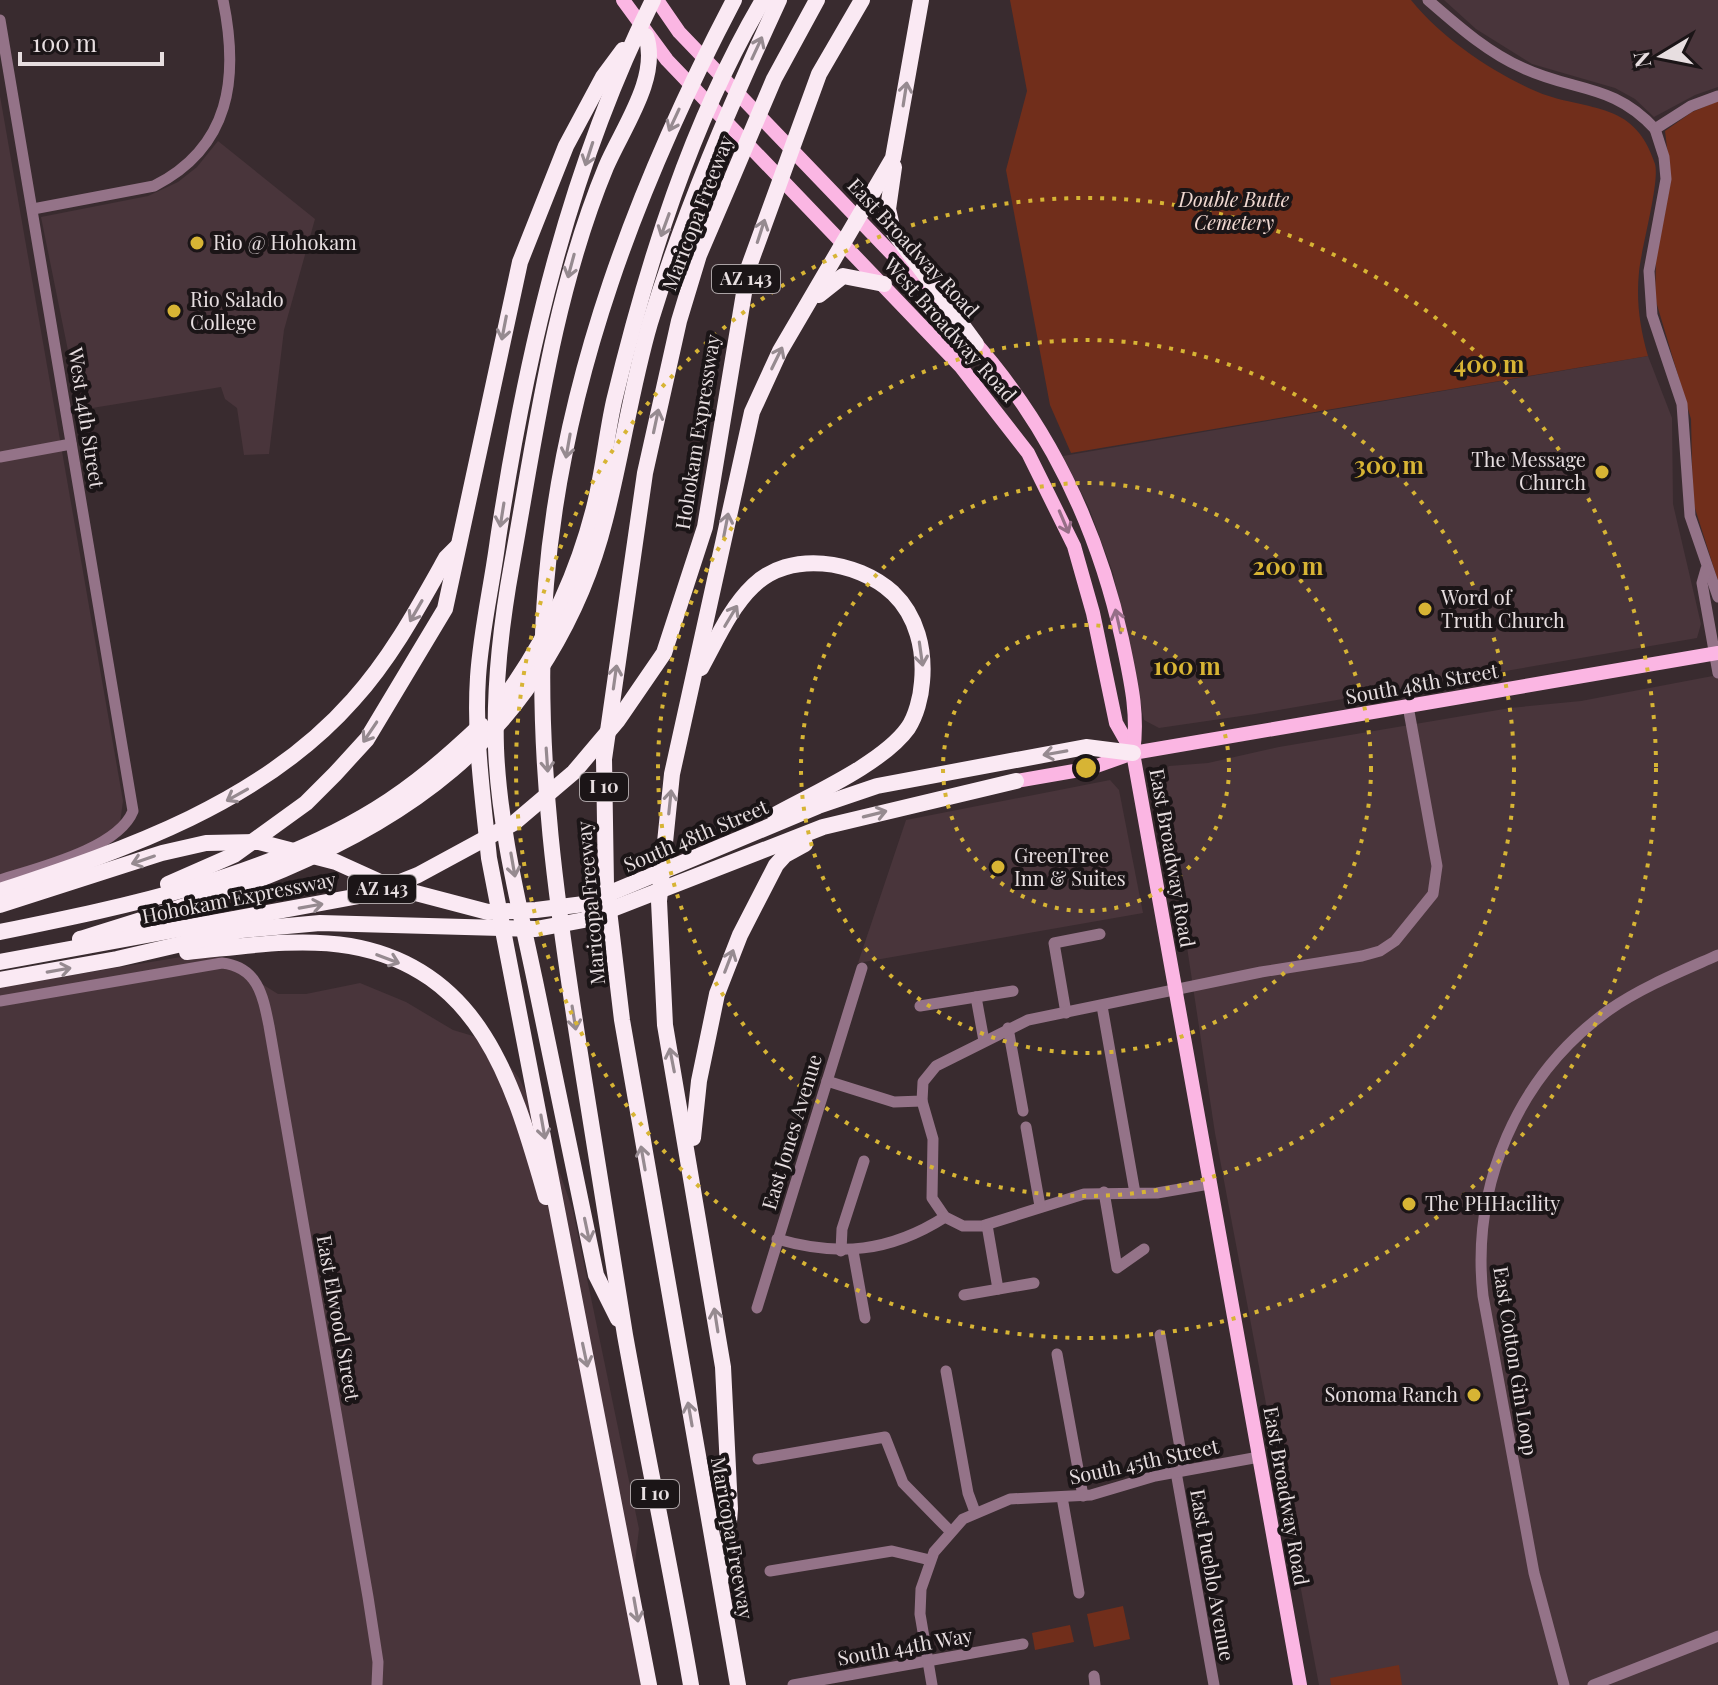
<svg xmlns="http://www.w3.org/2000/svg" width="1718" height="1685" font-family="'Playfair Display',serif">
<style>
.built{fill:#49353b}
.green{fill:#712e1b}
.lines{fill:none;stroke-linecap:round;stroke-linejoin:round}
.minor{stroke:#947388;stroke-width:11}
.major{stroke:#fbb6e3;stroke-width:14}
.highway{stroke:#fae9f3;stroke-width:16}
.oneway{stroke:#968a90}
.oneway2{stroke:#966e87}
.ring{fill:none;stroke:#d7b434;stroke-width:4;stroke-dasharray:4 8}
.poi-dot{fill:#d7b434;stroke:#1b1517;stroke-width:3}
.labels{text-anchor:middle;stroke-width:8;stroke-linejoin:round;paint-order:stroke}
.shield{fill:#1b1517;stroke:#aaa2a4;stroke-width:2}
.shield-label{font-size:18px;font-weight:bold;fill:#e7dee0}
.park-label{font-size:20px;font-style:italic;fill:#f1d9d2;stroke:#1b1517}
.street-label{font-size:20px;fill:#e7dee0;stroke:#1b1517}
.poi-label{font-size:20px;fill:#e7dee0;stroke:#1b1517;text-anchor:start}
.centre{fill:#d7b434;stroke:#1b1517;stroke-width:4}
.ring-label{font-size:24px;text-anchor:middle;font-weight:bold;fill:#d7b434;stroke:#1b1517;stroke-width:8;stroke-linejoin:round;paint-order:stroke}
</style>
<rect width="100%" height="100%" fill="#392b2f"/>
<!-- built -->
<g class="built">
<polygon points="1444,0 1718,0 1718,87 1695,95 1654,117 1635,99 1615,88 1532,64 1476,29"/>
<polygon points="0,96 123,801 120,823 101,843 0,890"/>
<polygon points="218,141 315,219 284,330 269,454 244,455 237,408 225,399 221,387 80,410 41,217 148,196 178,182 197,167"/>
<polygon points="1648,356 1672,418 1673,504 1701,624 1697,638 1255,714 1159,728 1144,720 1113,573 1089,508 1063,456"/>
<polygon points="1718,675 1718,1685 1319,1685 1215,1133 1161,774 1169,766 1208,763 1279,747 1510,708 1581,701"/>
<polygon points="1110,780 1119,790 1143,913 858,963 906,820"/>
<polygon points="211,952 278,994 306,994 360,983 406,1002 453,1030 490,1041 519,1078 546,1133 573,1211 639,1529 632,1588 652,1685 0,1685 0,987"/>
</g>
<!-- green -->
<g class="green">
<path d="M1010,0H1411C1442,38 1489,70 1533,90C1584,113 1634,97 1655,164C1660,182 1641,249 1639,272C1636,302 1640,328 1648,356L1071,453L1050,405L1006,170L1027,91Z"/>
<polygon points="1718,101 1718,581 1693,502 1691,419 1655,298 1656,260 1671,180 1665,131 1692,112"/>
<polygon points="1123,1606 1130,1639 1094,1647 1087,1614"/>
<polygon points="1070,1625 1074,1642 1035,1650 1032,1633"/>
<polygon points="1399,1665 1402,1685 1331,1685 1330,1678"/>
</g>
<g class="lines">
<!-- minor -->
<g class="minor">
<path d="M1428,0C1458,26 1487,52 1523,68C1574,92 1613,83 1655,129"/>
<path d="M0,20L133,811C118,849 37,868 0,880"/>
<polyline points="1718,96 1691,106 1655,129 1664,157 1666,179 1649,271 1652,315 1682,404 1690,516 1718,597"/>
<path d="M33,209L154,186C231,147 239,77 223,0"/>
<polyline points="0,457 71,444"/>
<polyline points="1706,569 1702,583 1718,673"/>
<polyline points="976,997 984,1041"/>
<path d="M0,1001L222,963C258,967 263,996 269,1026L368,1597L378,1662L377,1685"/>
<polyline points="920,1006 1013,991"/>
<polyline points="1102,1006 1135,1193"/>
<polyline points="1066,1013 1054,943 1100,934"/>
<polyline points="1008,1028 1023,1111"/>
<polyline points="827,1081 894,1102 922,1101 923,1082 936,1066 1028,1020 1261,972 1362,956 1380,951 1395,941 1433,894 1437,866 1408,706"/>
<polyline points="922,1101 933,1139 932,1198 945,1217 963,1226 982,1226 1084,1194 1157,1193 1209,1184"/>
<polyline points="1026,1127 1040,1206"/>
<polyline points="1104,1192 1117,1268 1144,1249"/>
<polyline points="987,1225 998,1289"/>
<path d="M777,1239C839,1257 890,1252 945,1217"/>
<polyline points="841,1251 842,1229 864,1161"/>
<polyline points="853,1251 865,1318"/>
<polyline points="964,1295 1034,1283"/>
<polyline points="757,1308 862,968"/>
<polyline points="1160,1335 1184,1470"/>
<polyline points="1057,1354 1083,1496"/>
<polyline points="946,1371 968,1493 975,1512"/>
<polyline points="758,1459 885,1437 903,1483 950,1531"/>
<polyline points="1176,1472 1214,1685"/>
<polyline points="1062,1497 1079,1593"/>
<polyline points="770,1571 892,1551 930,1560"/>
<polyline points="1094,1676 1095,1685"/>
<polyline points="793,1685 1023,1644"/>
<polyline points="932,1685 920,1614 921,1589 934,1552 963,1519 1010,1499 1091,1495 1155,1476 1259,1457"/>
<path d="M1564,1685L1534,1573L1483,1296C1471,1185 1517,1076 1609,1010C1642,987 1682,971 1718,955"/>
<polyline points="1593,1685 1718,1636"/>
</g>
<!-- major -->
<g class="major">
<polyline points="623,0 667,60 961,367 1028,453 1074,546 1093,613 1116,723 1133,753"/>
<polyline points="657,0 679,32 938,302"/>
<path d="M971,338C1048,424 1097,526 1122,639C1130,678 1139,713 1133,753L1300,1685"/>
<polyline points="1016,781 1091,768 1133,753 1718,653"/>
</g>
<!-- highway -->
<g class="highway">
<polyline points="894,167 888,209 893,231 976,344"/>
<polyline points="819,295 843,276 884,284"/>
<path d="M701,668C716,641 730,608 753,586C789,550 857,560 893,593C917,616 925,650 922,682C921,697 916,716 908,728C883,763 813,794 775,815"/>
<path d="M497,708C543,647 575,583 594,508C603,473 606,437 614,401C647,264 691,122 763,0"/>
<polyline points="168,884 234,855 306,803 335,774 367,739 445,609 520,262 566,146 603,77 623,50"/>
<path d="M0,891C127,849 262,803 353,700C391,658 418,608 446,558L457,547"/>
<polyline points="0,905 162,853 206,843 259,842 336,862 389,886 488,912 536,910 584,904 818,806 877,786 1086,747 1133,753"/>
<path d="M0,932C128,906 264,878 376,809C415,785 448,756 481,725"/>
<path d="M80,939C209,899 347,859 452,770C527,706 581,616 605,520C622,455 631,388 650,323C684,211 730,106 779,0"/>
<path d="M187,952C240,947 297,937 350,946C483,969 514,1087 546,1197"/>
<polyline points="0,962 370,894 418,875 514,823 574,772 618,720 664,653 705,527 748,269 819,74 862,0"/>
<polyline points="0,980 117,959 242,930 320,923 536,929 584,920 823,827 1016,781"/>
<polyline points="693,1138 699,1081 717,994 740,935 776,865 785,855 805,844"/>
<path d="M618,1319L596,1275C576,1177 556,1079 535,981C519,905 499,826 496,748C494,686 501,624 512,564C536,431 554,292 606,167C622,129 660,78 646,36"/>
<polyline points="725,1575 730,1509 723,1367 665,1025 659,901 672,774 752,412 780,351 893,158 921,0"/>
<path d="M649,1685L489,858C483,798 474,737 478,677C481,631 492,585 498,539C526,354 569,168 653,0"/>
<path d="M691,1685C671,1568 646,1452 625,1335C611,1252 599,1168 585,1085C559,923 532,748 546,584C563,378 639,181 734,0"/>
<polyline points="738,1685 622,1020 606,885 604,759 645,473 679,321 699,255 729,185 774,79 817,0"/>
</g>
</g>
<!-- one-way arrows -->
<defs><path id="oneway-shaft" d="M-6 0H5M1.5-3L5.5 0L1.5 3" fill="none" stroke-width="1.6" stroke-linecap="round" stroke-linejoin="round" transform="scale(2)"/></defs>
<g class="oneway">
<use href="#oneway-shaft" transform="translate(757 48) rotate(-65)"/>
<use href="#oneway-shaft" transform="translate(905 94) rotate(-81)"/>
<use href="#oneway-shaft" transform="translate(674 120) rotate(115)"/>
<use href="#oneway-shaft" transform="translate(589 154) rotate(108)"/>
<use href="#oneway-shaft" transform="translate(665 225) rotate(110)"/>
<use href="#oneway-shaft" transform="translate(761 231) rotate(-72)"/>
<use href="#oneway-shaft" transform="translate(571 266) rotate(105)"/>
<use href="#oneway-shaft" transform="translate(504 328) rotate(101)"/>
<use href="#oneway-shaft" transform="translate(777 358) rotate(-64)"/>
<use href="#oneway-shaft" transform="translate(656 421) rotate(-78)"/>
<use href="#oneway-shaft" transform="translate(568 446) rotate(100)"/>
<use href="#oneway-shaft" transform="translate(502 515) rotate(99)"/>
<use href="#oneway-shaft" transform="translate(726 525) rotate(-79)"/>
<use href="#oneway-shaft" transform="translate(416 611) rotate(120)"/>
<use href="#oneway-shaft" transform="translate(731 616) rotate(-59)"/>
<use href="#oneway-shaft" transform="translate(921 654) rotate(82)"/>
<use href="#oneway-shaft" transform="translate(615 677) rotate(-82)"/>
<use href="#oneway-shaft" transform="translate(370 732) rotate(124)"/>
<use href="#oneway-shaft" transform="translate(1055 753) rotate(170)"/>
<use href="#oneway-shaft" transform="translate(547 760) rotate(86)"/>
<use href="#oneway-shaft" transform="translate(237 795) rotate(151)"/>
<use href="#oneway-shaft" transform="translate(670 802) rotate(-84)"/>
<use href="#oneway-shaft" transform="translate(875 814) rotate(-14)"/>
<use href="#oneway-shaft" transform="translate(143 860) rotate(161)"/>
<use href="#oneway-shaft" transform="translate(513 865) rotate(80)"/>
<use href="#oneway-shaft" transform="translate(311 906) rotate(-10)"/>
<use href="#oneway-shaft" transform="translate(388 959) rotate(21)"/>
<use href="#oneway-shaft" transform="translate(729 961) rotate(-69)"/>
<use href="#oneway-shaft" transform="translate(59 970) rotate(-10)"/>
<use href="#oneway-shaft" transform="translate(574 1018) rotate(81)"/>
<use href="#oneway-shaft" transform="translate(672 1060) rotate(-101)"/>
<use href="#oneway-shaft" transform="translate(543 1127) rotate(80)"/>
<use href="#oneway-shaft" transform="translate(643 1158) rotate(-100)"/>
<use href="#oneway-shaft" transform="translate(587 1230) rotate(78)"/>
<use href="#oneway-shaft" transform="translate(716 1320) rotate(-99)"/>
<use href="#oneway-shaft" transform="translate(585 1355) rotate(78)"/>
<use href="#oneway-shaft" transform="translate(690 1414) rotate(-100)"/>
<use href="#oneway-shaft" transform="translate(636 1610) rotate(80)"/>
</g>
<g class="oneway2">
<use href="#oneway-shaft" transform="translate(1064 522) rotate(67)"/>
<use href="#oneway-shaft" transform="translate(1118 621) rotate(-103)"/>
</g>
<!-- distance rings -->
<g class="ring">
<circle cx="1086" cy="768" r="143"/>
<circle cx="1086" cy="768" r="285"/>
<circle cx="1086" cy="768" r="428"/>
<circle cx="1086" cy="768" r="570"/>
</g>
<!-- markers -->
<g class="poi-dot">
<circle cx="197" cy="243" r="8"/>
<circle cx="174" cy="311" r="8"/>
<circle cx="1602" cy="472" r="8"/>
<circle cx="1425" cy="609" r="8"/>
<circle cx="998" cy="867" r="8"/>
<circle cx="1409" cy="1204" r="8"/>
<circle cx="1474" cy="1395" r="8"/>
</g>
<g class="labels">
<!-- shield labels -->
<g class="shield">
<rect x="712" y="265" width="68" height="28" rx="6"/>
<rect x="580" y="773" width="48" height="28" rx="6"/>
<rect x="348" y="875" width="68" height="28" rx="6"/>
<rect x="631" y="1480" width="48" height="28" rx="6"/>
</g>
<g class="shield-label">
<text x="746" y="285">AZ 143</text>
<text x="604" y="793">I 10</text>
<text x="382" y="895">AZ 143</text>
<text x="655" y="1500">I 10</text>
</g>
<!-- park labels -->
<g class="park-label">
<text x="1234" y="207">Double Butte<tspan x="1234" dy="23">Cemetery</tspan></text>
</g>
<!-- street labels -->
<g class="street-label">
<text transform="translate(698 213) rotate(-69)" y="7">Maricopa Freeway</text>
<text transform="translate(913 248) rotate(47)" y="7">East Broadway Road</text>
<text transform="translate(950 330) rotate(48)" y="7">West Broadway Road</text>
<text transform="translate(86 418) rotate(81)" y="7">West 14th Street</text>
<text transform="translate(698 432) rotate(-81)" y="7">Hohokam Expressway</text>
<text transform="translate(1422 684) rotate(-10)" y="7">South 48th Street</text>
<text transform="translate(696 836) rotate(-23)" y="7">South 48th Street</text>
<text transform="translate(1172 858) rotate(80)" y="7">East Broadway Road</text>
<text transform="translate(239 898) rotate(-11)" y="7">Hohokam Expressway</text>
<text transform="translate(591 903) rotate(-95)" y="7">Maricopa Freeway</text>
<text transform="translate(792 1132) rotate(-73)" y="7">East Jones Avenue</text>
<text transform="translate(338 1318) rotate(80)" y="7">East Elwood Street</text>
<text transform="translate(1515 1361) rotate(81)" y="7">East Cotton Gin Loop</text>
<text transform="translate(1144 1462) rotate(-12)" y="7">South 45th Street</text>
<text transform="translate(1286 1496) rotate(80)" y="7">East Broadway Road</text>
<text transform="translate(732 1538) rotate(80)" y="7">Maricopa Freeway</text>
<text transform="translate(1212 1575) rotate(80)" y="7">East Pueblo Avenue</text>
<text transform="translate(905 1647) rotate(-10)" y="7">South 44th Way</text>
</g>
<!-- poi labels -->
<g class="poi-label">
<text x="213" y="250">Rio @ Hohokam</text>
<text x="190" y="307">Rio Salado<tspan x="190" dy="23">College</tspan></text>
<text x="1586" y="467" text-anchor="end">The Message<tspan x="1586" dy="23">Church</tspan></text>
<text x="1441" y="605">Word of<tspan x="1441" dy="23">Truth Church</tspan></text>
<text x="1014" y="863">GreenTree<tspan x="1014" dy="23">Inn &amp; Suites</tspan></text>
<text x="1425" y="1211">The PHHacility</text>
<text x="1458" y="1402" text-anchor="end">Sonoma Ranch</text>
</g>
</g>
<circle cx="1086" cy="768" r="12" class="centre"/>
<g class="ring-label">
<text x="1489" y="373">400 m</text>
<text x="1389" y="474">300 m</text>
<text x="1288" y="575">200 m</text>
<text x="1187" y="675">100 m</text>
</g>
<!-- north arrow -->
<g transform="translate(1662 56) rotate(260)" stroke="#1b1517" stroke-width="6" paint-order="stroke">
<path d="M0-6L14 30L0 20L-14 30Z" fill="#e7dee0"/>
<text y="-12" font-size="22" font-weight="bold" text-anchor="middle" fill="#e7dee0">N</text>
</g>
<!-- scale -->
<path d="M20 52v12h142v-12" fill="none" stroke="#e7dee0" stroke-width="4"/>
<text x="32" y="52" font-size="24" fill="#e7dee0" stroke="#1b1517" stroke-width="6" paint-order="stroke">100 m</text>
</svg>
